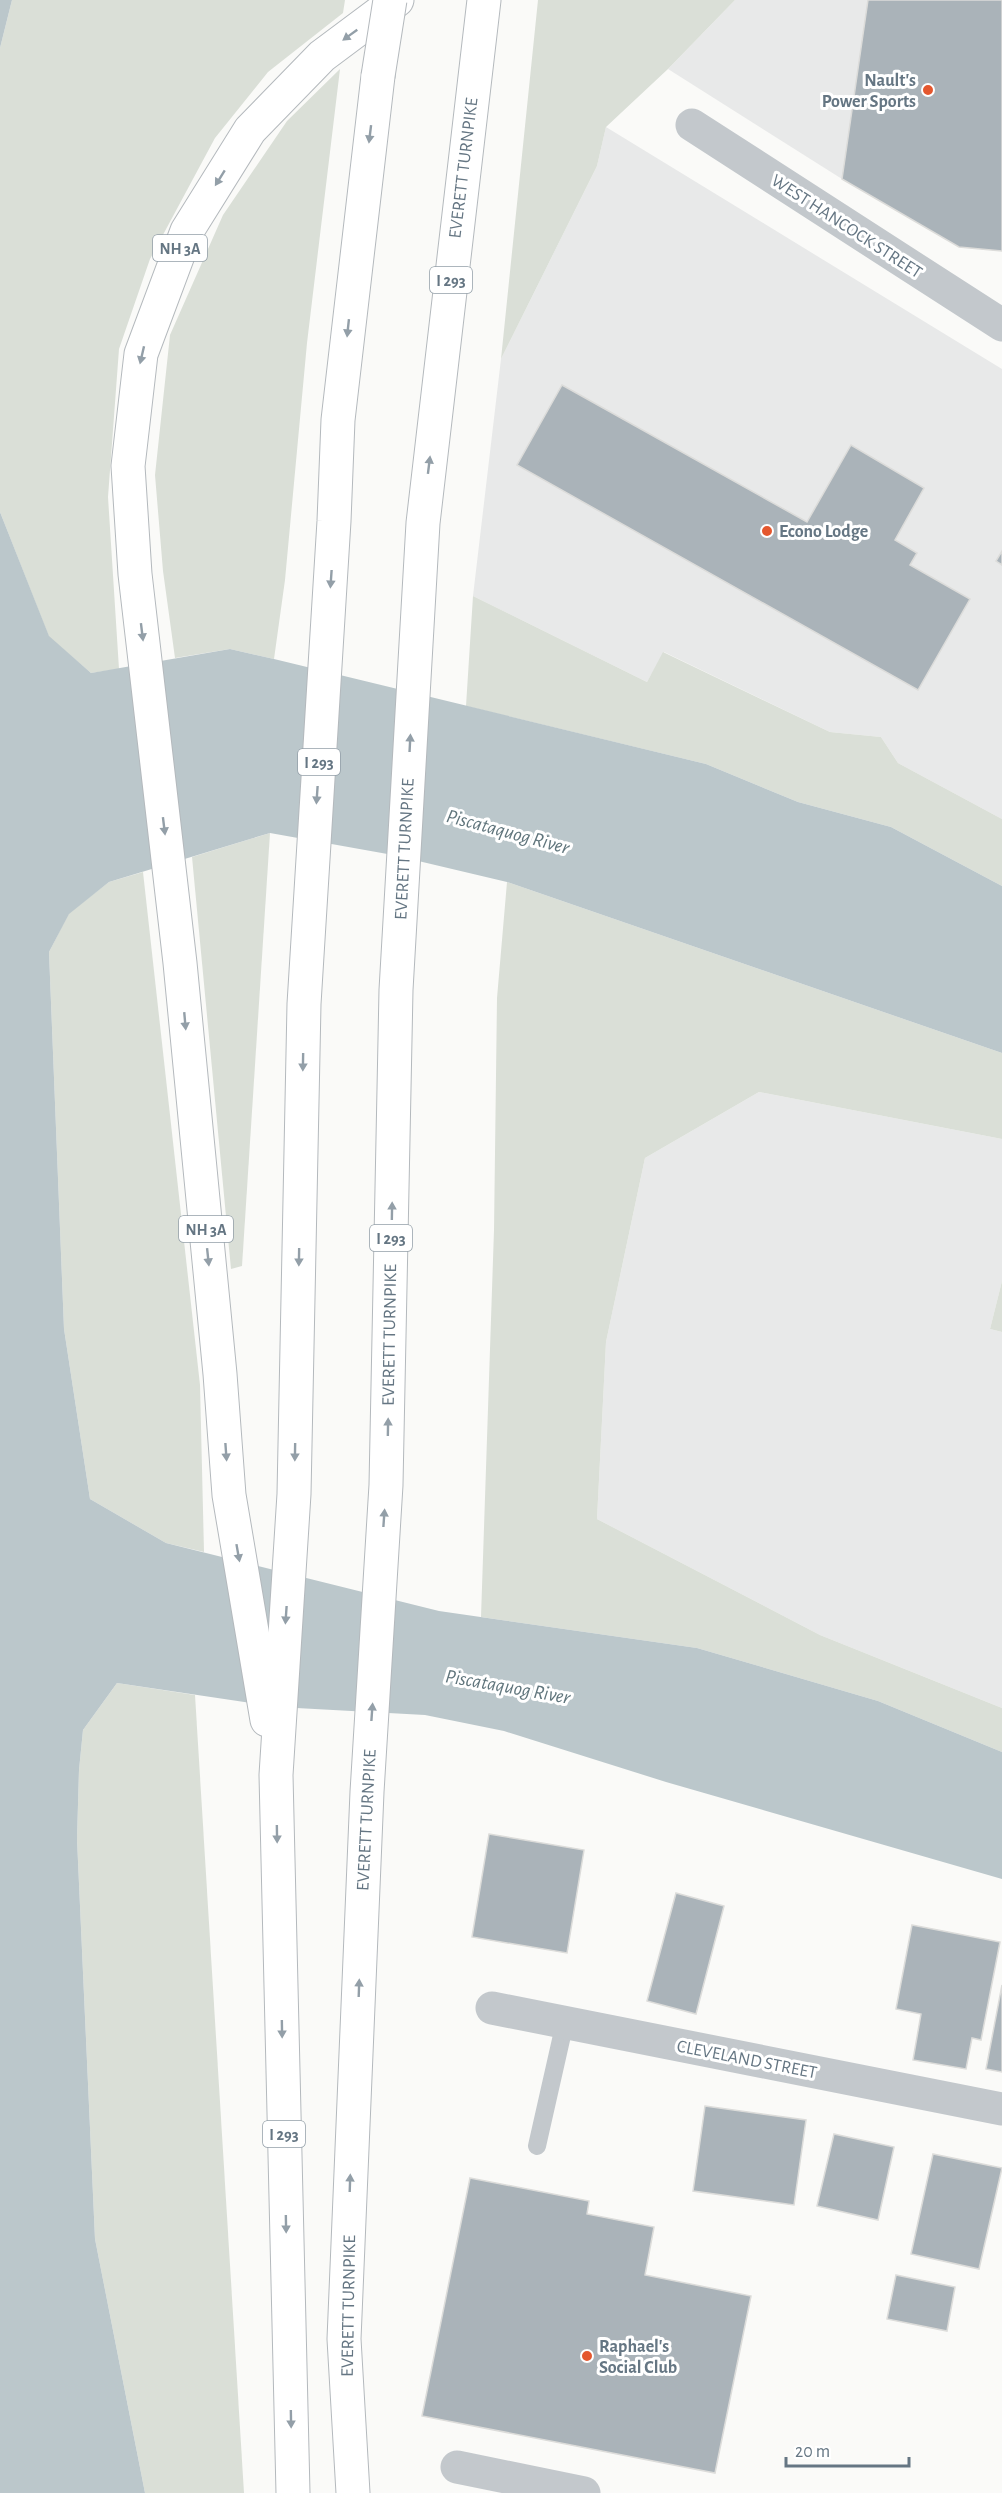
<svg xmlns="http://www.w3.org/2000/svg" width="1002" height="2493" font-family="'Alegreya Sans',sans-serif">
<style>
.built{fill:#e8e9e9}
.green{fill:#dadfd7}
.water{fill:#bbc7cb}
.building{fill:#aab3b9;stroke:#dcdcda;stroke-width:1.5}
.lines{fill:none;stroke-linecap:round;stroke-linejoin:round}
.motorway-casing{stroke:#b4b9bd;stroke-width:35}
.service{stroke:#c3c8cc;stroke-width:18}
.minor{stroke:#c3c8cc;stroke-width:33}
.motorway{stroke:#fff;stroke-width:33}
.motorway-bridge-casing{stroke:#b4b9bd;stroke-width:35;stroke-linecap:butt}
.motorway-bridge{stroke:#fff;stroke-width:33}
.oneway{fill:#939fa8}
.poi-dot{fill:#e4572e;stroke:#fff;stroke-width:2}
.labels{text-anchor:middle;stroke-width:6;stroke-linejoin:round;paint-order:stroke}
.shield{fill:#fff;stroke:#939fa8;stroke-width:1.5}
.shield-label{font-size:16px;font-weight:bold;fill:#657683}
.poi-label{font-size:18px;font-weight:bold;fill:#657683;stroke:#fff;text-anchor:start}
.street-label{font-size:18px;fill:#657683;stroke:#fff}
.water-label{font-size:20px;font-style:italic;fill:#60757c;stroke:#fff}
</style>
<rect width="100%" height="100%" fill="#fafaf8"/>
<!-- built -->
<g class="built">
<polygon points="735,0 1002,0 1002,251 959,247 842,179 668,69"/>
<polygon points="606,127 1002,369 1002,819 898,763 881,737 830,732 664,652 647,682 473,596 501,359 597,166"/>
<polygon points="759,1092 1002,1139 1002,1281 990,1329 1002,1332 1002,1708 820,1635 597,1519 606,1342 645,1158"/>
</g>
<!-- green -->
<g class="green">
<polygon points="12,0 345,0 343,13 268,72 215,138 150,259 119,349 108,497 119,669 91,673 49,637 0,512 0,48"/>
<polygon points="538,0 735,0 668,69 606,127 597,166 501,359"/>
<polygon points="340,69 307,343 285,580 274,659 230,649 175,658 163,571 155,475 170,335 223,215 287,121"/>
<polygon points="473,596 647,682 663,652 830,732 881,737 898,763 1002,819 1002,886 891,827 798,802 706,764 466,706"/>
<polygon points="270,833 242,1266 231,1269 192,857"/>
<polygon points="143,872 200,1385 204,1552 166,1543 90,1499 64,1329 49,952 69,913 109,882"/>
<polygon points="507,882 1002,1053 1002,1139 759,1092 645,1158 606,1342 597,1519 820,1635 1002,1708 1002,1752 878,1701 697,1648 481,1617 494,1230 497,998"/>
<polygon points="1002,1281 1002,1332 990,1329"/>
<polygon points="117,1683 195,1695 244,2493 145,2493 95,2239 77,1839 79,1770 83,1730"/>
</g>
<!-- water -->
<g class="water">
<polygon points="0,0 12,0 0,48"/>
<polygon points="0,512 49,636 91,673 230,649 274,659 706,764 798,802 891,827 1002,886 1002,1053 507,882 393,855 270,833 109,882 69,914 49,952 64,1329 90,1499 166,1543 439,1611 697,1648 878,1701 1002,1752 1002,1879 666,1782 504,1731 425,1715 278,1707 117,1683 83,1730 79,1770 77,1839 95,2239 145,2493 0,2493"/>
</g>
<!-- building -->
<g class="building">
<polygon points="868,0 1002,0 1002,251 959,247 842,179"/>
<polygon points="562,385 807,522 851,445 924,488 895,540 917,553 910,565 970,599 918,690 517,465"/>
<polygon points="1002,551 1002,565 996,561"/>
<polygon points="489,1834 584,1850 567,1953 472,1937"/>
<polygon points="676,1893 724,1906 696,2014 647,2001"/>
<polygon points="912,1925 1000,1942 981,2040 972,2038 966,2069 913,2060 921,2014 896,2009"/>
<polygon points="1002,1985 1002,2072 986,2069"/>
<polygon points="705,2106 806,2120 794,2205 693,2191"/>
<polygon points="834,2134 894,2147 878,2220 817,2206"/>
<polygon points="933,2154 1002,2168 979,2269 911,2254"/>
<polygon points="470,2178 589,2201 587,2214 654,2227 645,2275 751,2296 715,2473 422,2416"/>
<polygon points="896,2275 955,2287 947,2331 887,2319"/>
</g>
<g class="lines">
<!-- motorway casing -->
<g class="motorway-casing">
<g id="motorway">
<polyline points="267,1720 229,1495 220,1374 180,963 135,574 128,466 141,354 187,231 250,130 322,56 397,0"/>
<polyline points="293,2493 276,1775 294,1494 304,1004 334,521 338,420 378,76"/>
<polyline points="353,2493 344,2339 367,1792 386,1485 396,990 423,523 484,0"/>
</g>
</g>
<!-- service -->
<polyline class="service" points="537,2146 565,2022"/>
<!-- minor -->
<g class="minor">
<polyline points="692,125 1002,325"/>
<polyline points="492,2008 1002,2109"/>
<polyline points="457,2467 584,2493"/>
</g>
<!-- motorway -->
<use href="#motorway" class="motorway"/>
<!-- motorway-bridge casing -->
<g class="motorway-bridge-casing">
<polyline id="motorway-bridge" points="378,76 390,0"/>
</g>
<!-- motorway-bridge -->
<use href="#motorway-bridge" class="motorway-bridge"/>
</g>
<!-- one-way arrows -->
<defs><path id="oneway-solid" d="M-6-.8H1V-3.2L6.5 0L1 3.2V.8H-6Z" transform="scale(1.5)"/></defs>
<g class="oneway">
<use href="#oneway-solid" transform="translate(350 35) rotate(144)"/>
<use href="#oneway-solid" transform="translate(370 134) rotate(97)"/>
<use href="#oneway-solid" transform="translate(220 178) rotate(122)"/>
<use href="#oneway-solid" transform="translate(348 328) rotate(96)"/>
<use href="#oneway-solid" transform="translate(142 355) rotate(103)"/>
<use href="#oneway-solid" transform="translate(429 465) rotate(-83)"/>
<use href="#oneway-solid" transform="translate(331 579) rotate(94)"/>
<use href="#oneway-solid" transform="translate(142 632) rotate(83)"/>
<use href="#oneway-solid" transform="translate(410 743) rotate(-87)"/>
<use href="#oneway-solid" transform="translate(317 795) rotate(94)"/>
<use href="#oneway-solid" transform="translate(164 826) rotate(83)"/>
<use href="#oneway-solid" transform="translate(185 1021) rotate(85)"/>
<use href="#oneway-solid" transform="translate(303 1062) rotate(91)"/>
<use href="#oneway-solid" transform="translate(392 1211) rotate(-89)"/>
<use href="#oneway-solid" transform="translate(208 1257) rotate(84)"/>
<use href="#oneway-solid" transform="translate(299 1257) rotate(91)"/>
<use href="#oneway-solid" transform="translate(388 1427) rotate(-89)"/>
<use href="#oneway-solid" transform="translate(226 1452) rotate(86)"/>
<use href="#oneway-solid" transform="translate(295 1452) rotate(91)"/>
<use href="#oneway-solid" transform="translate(384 1518) rotate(-86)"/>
<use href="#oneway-solid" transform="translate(238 1553) rotate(80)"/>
<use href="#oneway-solid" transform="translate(286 1615) rotate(94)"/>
<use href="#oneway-solid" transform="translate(372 1712) rotate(-86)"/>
<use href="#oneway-solid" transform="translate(277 1834) rotate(89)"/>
<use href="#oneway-solid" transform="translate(359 1988) rotate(-88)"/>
<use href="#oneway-solid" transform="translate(282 2029) rotate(89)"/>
<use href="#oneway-solid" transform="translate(350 2183) rotate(-88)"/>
<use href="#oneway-solid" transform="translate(286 2224) rotate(89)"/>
<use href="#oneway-solid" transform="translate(291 2419) rotate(89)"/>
</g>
<!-- markers -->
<g class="poi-dot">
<circle cx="928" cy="90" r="6"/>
<circle cx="767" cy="531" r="6"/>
<circle cx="587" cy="2356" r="6"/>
</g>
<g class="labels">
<!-- shield labels -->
<g class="shield">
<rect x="153" y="235" width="54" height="26" rx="4.5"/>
<rect x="430" y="267" width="42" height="26" rx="4.5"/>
<rect x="298" y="749" width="42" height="26" rx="4.5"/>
<rect x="179" y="1216" width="54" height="26" rx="4.5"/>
<rect x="370" y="1225" width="42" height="26" rx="4.5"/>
<rect x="263" y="2121" width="42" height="26" rx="4.5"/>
</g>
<g class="shield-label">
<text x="180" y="254">NH 3A</text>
<text x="451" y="286">I 293</text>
<text x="319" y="768">I 293</text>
<text x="206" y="1235">NH 3A</text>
<text x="391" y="1244">I 293</text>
<text x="284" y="2140">I 293</text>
</g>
<!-- poi labels -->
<g class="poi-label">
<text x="916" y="86" text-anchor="end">Nault's<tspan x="916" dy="21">Power Sports</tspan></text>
<text x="779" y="537">Econo Lodge</text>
<text x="599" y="2352">Raphael's<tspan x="599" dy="21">Social Club</tspan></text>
</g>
<!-- street labels -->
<g class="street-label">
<text transform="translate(463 168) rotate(-83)" y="6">EVERETT TURNPIKE</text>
<text transform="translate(847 226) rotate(33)" y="6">WEST HANCOCK STREET</text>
<text transform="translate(404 849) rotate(-87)" y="6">EVERETT TURNPIKE</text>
<text transform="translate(389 1335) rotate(-89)" y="6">EVERETT TURNPIKE</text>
<text transform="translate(366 1820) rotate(-87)" y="6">EVERETT TURNPIKE</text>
<text transform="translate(747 2059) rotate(11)" y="6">CLEVELAND STREET</text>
<text transform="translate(348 2306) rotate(-89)" y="6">EVERETT TURNPIKE</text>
</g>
<!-- water labels -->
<g class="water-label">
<text transform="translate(508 831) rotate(15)" y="7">Piscataquog River</text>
<text transform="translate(508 1686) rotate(10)" y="7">Piscataquog River</text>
</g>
</g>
<!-- scale -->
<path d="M786 2457v9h123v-9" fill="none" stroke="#657683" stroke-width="3"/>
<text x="795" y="2457" font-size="18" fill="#657683" stroke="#ffffff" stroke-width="4.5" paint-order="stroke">20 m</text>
</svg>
